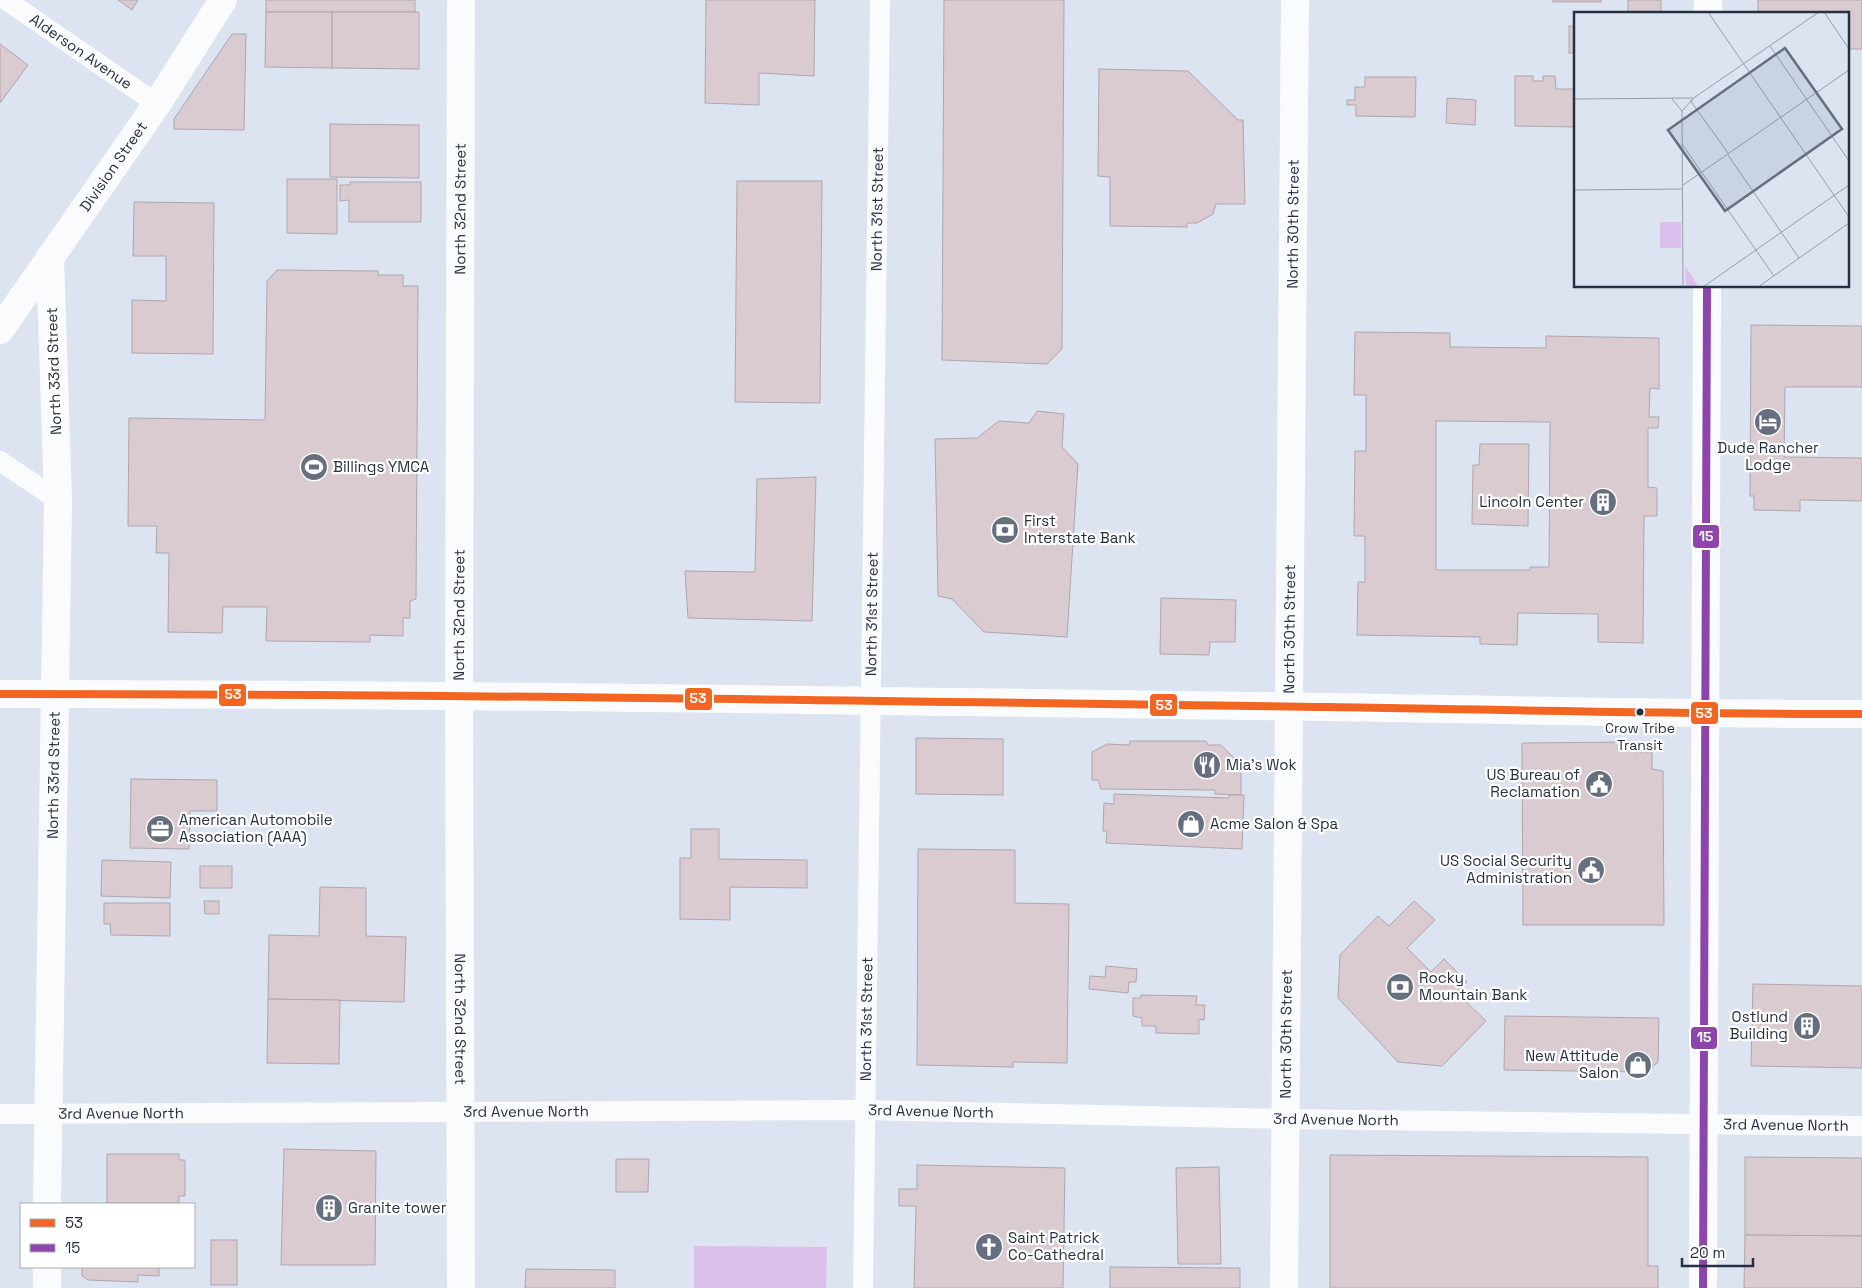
<svg xmlns="http://www.w3.org/2000/svg" width="1862" height="1288" font-family="'Space Grotesk',sans-serif">
<style>
.green{fill:#dac0ea}
.building{fill:#dacbd1;stroke:#ada7ad;fill-rule:evenodd}
.lines{fill:none;stroke-linecap:round;stroke-linejoin:round}
.street{stroke:#fafbfd;stroke-width:20}
.secondary{stroke:#fafbfd;stroke-width:28}
.primary{stroke:#fafbfd;stroke-width:28}
.bus-1-casing{stroke:#fff;stroke-width:11}
.bus-2-casing{stroke:#fff;stroke-width:11}
.bus-1{stroke:#f26522;stroke-width:8}
.bus-2{stroke:#8e44ad;stroke-width:8}
.bus-dot{fill:#273041;stroke:#fff;stroke-width:2}
.labels{text-anchor:middle;stroke-width:4.5;stroke-linejoin:round;paint-order:stroke}
.bus-label{font-size:14px;fill:#273041;stroke:#fff}
.street-label{font-size:15px;fill:#273041;stroke:#fff}
.poi-label{font-size:15px;fill:#273041;stroke:#fff;text-anchor:start}
.inset-road{fill:none;stroke:#949cab;stroke-width:1}
.view{fill:#666f7f;fill-opacity:0.15;stroke:#666f7f;stroke-width:2.5}
.inset-edge{fill:none;stroke:#273041;stroke-width:2.5}
.line-badge{stroke:#fff;stroke-width:2}
.badge-label{font-size:14px;text-anchor:middle;font-weight:bold;fill:#fff}
</style>
<rect width="100%" height="100%" fill="#dce4f2"/>
<!-- green -->
<polygon class="green" points="694,1246 827,1247 826,1288 694,1288"/>
<!-- building -->
<g class="building">
<polygon points="118,0 138,0 132,10"/>
<rect x="266" y="0" width="149" height="12"/>
<polygon points="706,0 815,0 814,76 759,73 759,105 705,103"/>
<polygon points="944,0 1064,0 1062,349 1047,364 942,360"/>
<rect x="1553" y="0" width="48" height="2"/>
<rect x="1628" y="0" width="33" height="14"/>
<polygon points="1758,0 1862,0 1862,49 1848,49 1848,14 1758,14"/>
<polygon points="266,12 332,12 332,68 265,67"/>
<polygon points="332,12 419,12 419,69 332,68"/>
<rect x="1569" y="26" width="7" height="27"/>
<polygon points="232,34 246,34 244,130 174,129 174,119"/>
<polygon points="0,44 28,65 0,103"/>
<polygon points="1099,69 1188,71 1238,120 1243,120 1245,204 1216,204 1213,214 1197,223 1187,223 1187,227 1110,226 1110,177 1098,176"/>
<polygon points="1515,76 1533,76 1533,81 1543,81 1543,76 1555,76 1556,89 1576,89 1576,127 1515,126"/>
<polygon points="1365,77 1416,77 1415,117 1356,116 1356,105 1347,105 1347,100 1355,100 1355,87 1365,87"/>
<polygon points="1447,98 1476,100 1475,125 1446,123"/>
<polygon points="330,124 419,125 419,178 330,177"/>
<polygon points="287,179 337,179 337,234 287,233"/>
<polygon points="737,181 822,181 820,403 735,402"/>
<polygon points="350,182 421,182 421,222 349,222 349,200 340,201 340,185 350,185"/>
<polygon points="134,202 214,203 213,354 132,353 132,300 166,301 166,256 133,256"/>
<polygon points="277,270 378,271 378,275 403,275 403,286 418,286 416,599 410,601 410,618 403,618 403,636 370,635 370,642 266,641 267,607 223,607 222,633 168,632 169,553 156,553 157,526 128,526 129,418 265,420 267,281"/>
<polygon points="1751,325 1862,326 1862,387 1785,387 1784,457 1862,458 1862,501 1800,500 1800,511 1754,510 1754,496 1750,496"/>
<path d="M1355,332L1450,333V347L1546,348V336L1659,338V389L1650,388L1649,417H1659L1658,428H1648V487L1657,488V516H1644L1643,643L1598,642V614L1518,613L1517,645L1480,644V637L1357,635L1358,582H1365V536H1354L1355,451H1366V395H1354ZM1436,421L1550,422L1549,567H1530V570H1436Z"/>
<polygon points="1037,411 1064,414 1062,447 1078,464 1067,637 984,632 952,599 938,596 935,439 977,438 999,421 1029,423"/>
<polygon points="1480,444 1529,444 1528,526 1472,524 1473,465 1479,465"/>
<polygon points="816,477 812,621 688,618 685,571 755,572 757,479"/>
<polygon points="1161,598 1236,600 1235,642 1210,642 1209,655 1160,654"/>
<polygon points="916,738 1003,739 1003,795 916,794"/>
<polygon points="1130,741 1206,741 1208,745 1221,745 1241,765 1241,795 1215,794 1215,790 1101,789 1098,780 1092,780 1092,752 1107,744 1129,745"/>
<polygon points="1634,742 1634,752 1652,752 1652,769 1663,771 1664,925 1523,925 1522,743"/>
<polygon points="131,779 217,780 217,811 190,811 189,849 130,848"/>
<polygon points="1114,794 1229,798 1229,795 1244,795 1242,849 1106,843 1107,831 1103,831 1104,803 1114,804"/>
<polygon points="691,829 719,829 719,859 807,860 807,888 730,887 730,920 680,919 680,858 691,858"/>
<polygon points="918,849 1015,850 1015,903 1069,904 1067,1063 1013,1062 1013,1067 917,1065"/>
<polygon points="102,860 171,862 170,898 101,896"/>
<rect x="200" y="866" width="32" height="22"/>
<polygon points="320,887 366,888 366,936 406,937 404,1002 268,999 269,935 319,936"/>
<polygon points="204,901 219,901 219,914 205,914"/>
<polygon points="1414,901 1435,920 1407,948 1431,972 1444,959 1467,982 1456,992 1486,1021 1442,1066 1398,1062 1338,998 1340,955 1378,916 1389,926"/>
<polygon points="104,903 170,903 170,936 111,935 110,924 104,924"/>
<polygon points="1106,966 1137,969 1136,982 1129,982 1128,993 1089,989 1090,976 1105,977"/>
<polygon points="1753,984 1862,986 1862,1068 1751,1066"/>
<polygon points="1141,995 1197,996 1196,1005 1205,1005 1204,1020 1199,1019 1199,1034 1156,1033 1156,1026 1142,1026 1142,1018 1133,1016 1133,998 1140,998"/>
<polygon points="268,999 340,1000 339,1064 267,1063"/>
<polygon points="1505,1016 1659,1018 1658,1062 1646,1072 1504,1070"/>
<polygon points="284,1149 376,1151 375,1265 281,1265"/>
<polygon points="107,1154 179,1154 179,1160 185,1160 185,1196 179,1196 179,1203 107,1203"/>
<polygon points="1330,1155 1648,1157 1648,1266 1658,1266 1658,1288 1330,1288"/>
<polygon points="1745,1157 1862,1158 1862,1236 1745,1235"/>
<polygon points="616,1159 649,1159 648,1192 616,1192"/>
<polygon points="917,1165 1065,1168 1063,1288 914,1288 916,1206 899,1206 899,1189 917,1189"/>
<polygon points="1219,1167 1221,1264 1178,1264 1176,1168"/>
<polygon points="1745,1235 1862,1236 1862,1288 1744,1288"/>
<rect x="211" y="1240" width="26" height="45"/>
<polygon points="82,1267 159,1267 159,1276 138,1275 138,1282 88,1280 82,1276"/>
<polygon points="1110,1267 1240,1268 1240,1288 1110,1288"/>
<polygon points="526,1269 615,1270 615,1288 525,1288"/>
</g>
<g class="lines">
<!-- street -->
<g class="street">
<path id="s1" d="M6,0L157,104"/>
<polyline points="0,461 58,500"/>
<path id="s2" d="M0,1114L865,1110L1285,1119L1862,1126"/>
<path id="s3" d="M863,1288L880,0"/>
</g>
<!-- secondary -->
<g class="secondary">
<polyline points="1708,14 1708,0"/>
<path id="s4" d="M459,697L461,1288"/>
<path id="s5" d="M47,1204L58,500L50,257"/>
<polyline points="47,1267 47,1288"/>
<path id="s6" d="M1284,1288L1295,0"/>
<polyline points="1703,1288 1707,286"/>
</g>
<!-- primary -->
<g class="primary">
<path id="s7" d="M0,330L157,104L223,0"/>
<path d="M0,694C443,694 886,701 1329,707C1506,710 1684,714 1862,714"/>
<path id="s8" d="M459,697L461,0"/>
</g>
<!-- bus-1 casing -->
<g class="bus-1-casing">
<path id="bus-1" d="M0,694C443,694 886,701 1329,707C1506,710 1684,714 1862,714"/>
</g>
<!-- bus-2 casing -->
<g class="bus-2-casing">
<polyline id="bus-2" points="1703,1288 1707,286"/>
</g>
<!-- bus-1 -->
<use href="#bus-1" class="bus-1"/>
<!-- bus-2 -->
<use href="#bus-2" class="bus-2"/>
</g>
<!-- icons -->
<defs>
<g id="hotel-disc" transform="scale(1.4375)"><circle r="9.5" fill="#666f7f" stroke="#fff"/><path d="M-6-4.5h1.5V1H6V5H4.5V3h-9V5H-6ZM-4 0a1.8 1.8 0 1 1 3.6 0ZM.5 0V-2.5h3Q6-2.5 6 0Z" fill="#fff"/></g>
<g id="stadium-disc" transform="scale(1.4375)"><circle r="9.5" fill="#666f7f" stroke="#fff"/><path d="M0-5a6.5 5 0 1 0 0 10a6.5 5 0 1 0 0-10ZM-3.5-1.8h7v3.6h-7Z" fill="#fff"/></g>
<g id="building-disc" transform="scale(1.4375)"><circle r="9.5" fill="#666f7f" stroke="#fff"/><path d="M-4-6H4V6H1V3H-1V6H-4ZM-2.5-4.3h1.7v1.8h-1.7ZM.8-4.3h1.7v1.8H.8ZM-2.5-1h1.7V.8h-1.7ZM.8-1h1.7V.8H.8Z" fill="#fff"/></g>
<g id="bank-disc" transform="scale(1.4375)"><circle r="9.5" fill="#666f7f" stroke="#fff"/><path d="M-6-4H6V4H-6ZM0-2.3a2.3 2.3 0 1 0 0 4.6a2.3 2.3 0 1 0 0-4.6Z" fill="#fff"/></g>
<g id="restaurant-disc" transform="scale(1.4375)"><circle r="9.5" fill="#666f7f" stroke="#fff"/><path d="M-5-6h1v4h1v-4h1v4h1v-4h1v5L-1.5 .5V6h-2V.5L-5-1ZM5-6V6H3V1.5H1.5Q1.5-4 5-6Z" fill="#fff"/></g>
<g id="civic-disc" transform="scale(1.4375)"><circle r="9.5" fill="#666f7f" stroke="#fff"/><path d="M-.6-6.5H3V-4.5H.6V-3L4-1V1h2V6H-6V1h2V-1L-.6-3ZM-1.2 2.5V6h2.4V2.5Z" fill="#fff"/></g>
<g id="shop-disc" transform="scale(1.4375)"><circle r="9.5" fill="#666f7f" stroke="#fff"/><path d="M-5-2.5h2.3a2.7 3.5 0 0 1 5.4 0H5L5.5 6h-11ZM-1.5-2.5h3a1.5 2.3 0 0 0-3 0Z" fill="#fff"/></g>
<g id="office-disc" transform="scale(1.4375)"><circle r="9.5" fill="#666f7f" stroke="#fff"/><path d="M-6-3h4V-5.5h4V-3h4V5H-6ZM-1-4.5V-3h2v-1.5ZM-6 0V1H6V0Z" fill="#fff"/></g>
<g id="church-disc" transform="scale(1.4375)"><circle r="9.5" fill="#666f7f" stroke="#fff"/><path d="M-1.2-6h2.4v3.5h3.3v2.4h-3.3V6h-2.4V-.1h-3.3v-2.4h3.3Z" fill="#fff"/></g>
</defs>
<g fill-rule="evenodd">
<use href="#hotel-disc" x="1768" y="422"/>
<use href="#stadium-disc" x="314" y="467"/>
<use href="#building-disc" x="1603" y="502"/>
<use href="#bank-disc" x="1005" y="530"/>
<use href="#restaurant-disc" x="1207" y="765"/>
<use href="#civic-disc" x="1599" y="784"/>
<use href="#shop-disc" x="1191" y="824"/>
<use href="#office-disc" x="160" y="829"/>
<use href="#civic-disc" x="1591" y="870"/>
<use href="#bank-disc" x="1400" y="987"/>
<use href="#building-disc" x="1807" y="1026"/>
<use href="#shop-disc" x="1638" y="1065"/>
<use href="#building-disc" x="329" y="1208"/>
<use href="#church-disc" x="989" y="1247"/>
</g>
<!-- markers -->
<circle class="bus-dot" cx="1640" cy="712" r="4.5"/>
<g class="labels">
<!-- bus labels -->
<g class="bus-label">
<text x="1640" y="733">Crow Tribe<tspan x="1640" dy="17">Transit</tspan></text>
</g>
<!-- street labels -->
<g class="street-label">
<text dy="5" stroke="none"><textPath href="#s1" startOffset="91">Alderson Avenue</textPath></text>
<text dy="5" stroke="none"><textPath href="#s7" startOffset="199">Division Street</textPath></text>
<text dy="5" stroke="none"><textPath href="#s8" startOffset="488">North 32nd Street</textPath></text>
<text dy="5" stroke="none"><textPath href="#s3" startOffset="1079">North 31st Street</textPath></text>
<text dy="5" stroke="none"><textPath href="#s6" startOffset="1064">North 30th Street</textPath></text>
<text transform="translate(54 371) rotate(-92)" y="5">North 33rd Street</text>
<text dy="5" stroke="none"><textPath href="#s8" startOffset="82">North 32nd Street</textPath></text>
<text dy="5" stroke="none"><textPath href="#s3" startOffset="674">North 31st Street</textPath></text>
<text dy="5" stroke="none"><textPath href="#s6" startOffset="659">North 30th Street</textPath></text>
<text dy="5" stroke="none"><textPath href="#s5" startOffset="429">North 33rd Street</textPath></text>
<text dy="5" stroke="none"><textPath href="#s4" startOffset="322">North 32nd Street</textPath></text>
<text dy="5" stroke="none"><textPath href="#s3" startOffset="269">North 31st Street</textPath></text>
<text dy="5" stroke="none"><textPath href="#s6" startOffset="254">North 30th Street</textPath></text>
<text dy="5" stroke="none"><textPath href="#s2" startOffset="526">3rd Avenue North</textPath></text>
<text dy="5" stroke="none"><textPath href="#s2" startOffset="931">3rd Avenue North</textPath></text>
<text dy="5" stroke="none"><textPath href="#s2" startOffset="121">3rd Avenue North</textPath></text>
<text dy="5" stroke="none"><textPath href="#s2" startOffset="1336">3rd Avenue North</textPath></text>
<text dy="5" stroke="none"><textPath href="#s2" startOffset="1786">3rd Avenue North</textPath></text>
</g>
<!-- poi labels -->
<g class="poi-label">
<text x="1768" y="453" text-anchor="middle">Dude Rancher<tspan x="1768" dy="17">Lodge</tspan></text>
<text x="333" y="472">Billings YMCA</text>
<text x="1584" y="507" text-anchor="end">Lincoln Center</text>
<text x="1024" y="526">First<tspan x="1024" dy="17">Interstate Bank</tspan></text>
<text x="1226" y="770">Mia's Wok</text>
<text x="1580" y="780" text-anchor="end">US Bureau of<tspan x="1580" dy="17">Reclamation</tspan></text>
<text x="179" y="825">American Automobile<tspan x="179" dy="17">Association (AAA)</tspan></text>
<text x="1210" y="829">Acme Salon &amp; Spa</text>
<text x="1572" y="866" text-anchor="end">US Social Security<tspan x="1572" dy="17">Administration</tspan></text>
<text x="1419" y="983">Rocky<tspan x="1419" dy="17">Mountain Bank</tspan></text>
<text x="1788" y="1022" text-anchor="end">Ostlund<tspan x="1788" dy="17">Building</tspan></text>
<text x="1619" y="1061" text-anchor="end">New Attitude<tspan x="1619" dy="17">Salon</tspan></text>
<text x="348" y="1213">Granite tower</text>
<text x="1008" y="1243">Saint Patrick<tspan x="1008" dy="17">Co-Cathedral</tspan></text>
</g>
</g>
<!-- overview -->
<g transform="translate(1574 12)">
<rect width="275" height="275" fill="#dce4f2"/>
<path d="M86,210H107V236H86ZM111,254L123,272L122,275H112Z" fill="#dac0ea"/>
<path class="inset-road" d="M134,0L275,205M250,0L275,37M196,34L275,149M0,87L119,86M98,87L108,99L109,275M116,88L154,141M108,99L121,85L245,0M108,132L200,264M154,143L225,246M109,173L275,58M0,178L109,177M129,275L275,173M184,275L275,211"/>
<path class="view" d="M211,36L268,117L151,199L94,118Z"/>
<rect width="275" height="275" class="inset-edge"/>
</g>
<g class="line-badge">
<rect x="1692" y="524" width="28" height="25" rx="5" fill="#8e44ad"/>
<rect x="218" y="683" width="29" height="24" rx="5" fill="#f26522"/>
<rect x="684" y="687" width="29" height="24" rx="5" fill="#f26522"/>
<rect x="1149" y="693" width="29" height="24" rx="5" fill="#f26522"/>
<rect x="1690" y="701" width="29" height="24" rx="5" fill="#f26522"/>
<rect x="1690" y="1026" width="28" height="24" rx="5" fill="#8e44ad"/>
</g>
<g class="badge-label">
<text x="1706" y="541">15</text>
<text x="233" y="699">53</text>
<text x="698" y="703">53</text>
<text x="1164" y="710">53</text>
<text x="1704" y="718">53</text>
<text x="1704" y="1042">15</text>
</g>
<!-- legend -->
<rect x="20" y="1203" width="175" height="65" fill="#ffffff" stroke="#a9acb3"/>
<rect x="30" y="1219" width="25" height="8" fill="#f26522" stroke="#a9acb3"/>
<text x="65" y="1228" font-size="15" fill="#273041">53</text>
<rect x="30" y="1244" width="25" height="8" fill="#8e44ad" stroke="#a9acb3"/>
<text x="65" y="1253" font-size="15" fill="#273041">15</text>
<!-- scale -->
<path d="M1682 1258v8h71v-8" fill="none" stroke="#273041" stroke-width="2.5"/>
<text x="1690" y="1258" font-size="15" fill="#273041" stroke="#ffffff" stroke-width="4" paint-order="stroke">20 m</text>
</svg>
